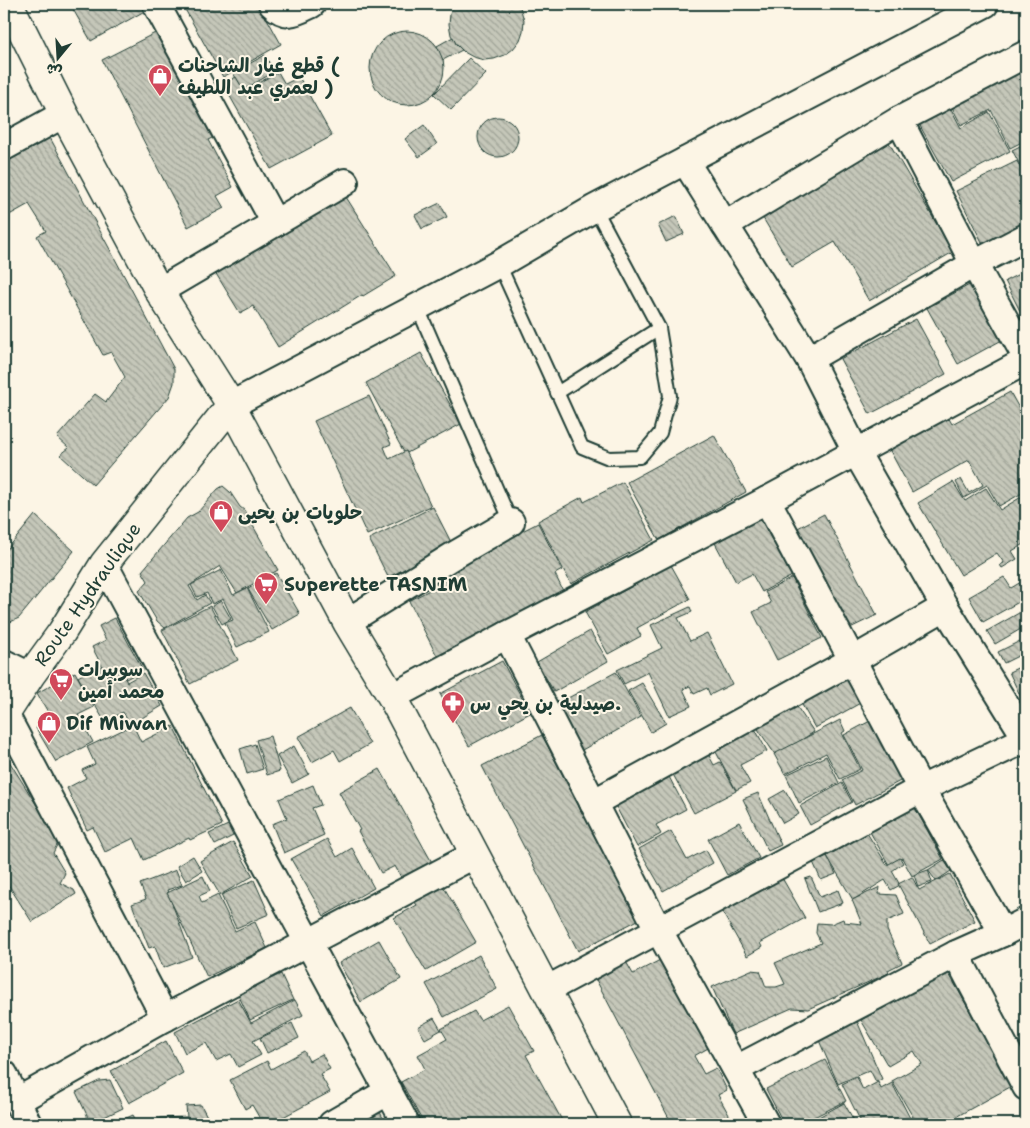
<svg xmlns="http://www.w3.org/2000/svg" width="1030" height="1128" font-family="'Shantell Sans','Playpen Sans Arabic',sans-serif">
<style>
.building{fill:url(#building-back-hatch);stroke:#1f3d34}
.lines{fill:none;stroke-linecap:round;stroke-linejoin:round}
.lane-casing{stroke:#1f3d34;stroke-width:16}
.street-casing{stroke:#1f3d34;stroke-width:30}
.secondary-casing{stroke:#1f3d34;stroke-width:31}
.lane{stroke:#fcf5e5;stroke-width:12}
.street{stroke:#fcf5e5;stroke-width:26}
.secondary{stroke:#fcf5e5;stroke-width:28}
.labels{text-anchor:middle;stroke-width:4;stroke-linejoin:round;paint-order:stroke}
.poi-label{font-size:19px;font-weight:bold;fill:#1f3d34;stroke:#fcf5e5;text-anchor:start}
.street-label{font-size:19px;fill:#1f3d34;stroke:#fcf5e5}
</style>
<defs>
<pattern id="building-back-hatch" width="6" height="6" patternUnits="userSpaceOnUse" patternTransform="scale(1.25)"><rect width="6" height="6" fill="#c5c7b9"/><path d="M-1 5l2 2M0 0l6 6M5-1l2 2" fill="none" stroke="#9fa397"/></pattern>
</defs>
<rect width="100%" height="100%" fill="#fcf5e5"/>
<filter id="ink" filterUnits="userSpaceOnUse"><feTurbulence type="fractalNoise" baseFrequency=".02" numOctaves="2"/><feDisplacementMap in="SourceGraphic" scale="10" xChannelSelector="R" yChannelSelector="G"/><feConvolveMatrix kernelMatrix="1 2 1 2 8 2 1 2 1" color-interpolation-filters="sRGB"/></filter>
<g filter="url(#ink)">
<!-- building -->
<g class="building">
<polygon points="70,4 148,4 150,8 91,41"/>
<polygon points="182,4 259,4 281,44 223,77"/>
<polygon points="454,4 519,4 524,20 523,31 520,40 513,49 505,55 494,59 484,60 473,57 464,52 456,44 451,35 449,24 450,14"/>
<polygon points="163,29 218,135 208,140 233,187 217,196 224,208 188,227 102,60"/>
<circle cx="407" cy="68" r="37"/>
<polygon points="453,37 456,44 462,50 443,60 437,46"/>
<polygon points="265,55 274,72 243,90 233,73"/>
<polygon points="469,58 486,74 451,110 434,94"/>
<polygon points="1026,67 1026,140 1010,148 991,110 961,125 951,105"/>
<polygon points="278,72 285,84 299,77 332,136 271,169 223,84 236,77 244,91"/>
<polygon points="950,107 961,128 989,112 1010,151 951,182 919,124"/>
<circle cx="498" cy="137" r="20"/>
<polygon points="424,125 437,144 419,157 405,139"/>
<polygon points="47,132 174,369 174,383 169,397 93,485 60,455 69,448 57,437 95,394 106,402 125,377 111,352 103,355 37,236 46,231 29,204 4,218 4,156"/>
<polygon points="887,139 953,252 869,301 835,242 792,267 760,213"/>
<polygon points="1026,143 1026,176 1012,150"/>
<polygon points="1017,161 1026,179 1026,223 983,244 956,191"/>
<polygon points="334,178 396,276 363,296 362,295 278,347 253,306 240,313 204,254"/>
<polygon points="440,203 447,217 422,229 415,215"/>
<polygon points="676,216 684,234 666,242 658,225"/>
<polygon points="1025,271 1026,275 1026,323 1005,281"/>
<polygon points="971,284 1002,340 958,364 927,308"/>
<polygon points="916,319 946,374 870,414 840,359"/>
<polygon points="421,353 461,424 405,454 366,383"/>
<polygon points="1010,392 1026,421 1026,491 999,506 987,485 964,498 956,482 961,479 969,493 983,485 969,460 912,492 888,447 947,415 952,424"/>
<polygon points="369,396 391,444 384,447 389,459 406,451 431,506 367,535 314,421"/>
<polygon points="714,435 746,492 659,540 627,482"/>
<polygon points="623,482 654,540 571,584 538,521 582,497 584,502"/>
<polygon points="953,482 965,501 986,488 1000,510 1026,494 1026,543 1012,551 1017,559 1002,568 1000,565 1004,563 997,553 961,575 918,503"/>
<polygon points="223,486 230,492 240,507 244,510 278,570 237,593 220,566 189,586 197,600 205,595 210,603 165,628 157,621 139,591 148,581 142,571 187,518 198,512 218,489"/>
<polygon points="433,507 453,546 388,577 369,539"/>
<polygon points="824,514 877,615 846,630 794,530"/>
<polygon points="35,515 74,551 19,618 4,625 4,553"/>
<polygon points="760,518 792,576 762,592 752,574 736,582 715,543"/>
<polygon points="538,523 562,570 555,574 563,591 437,656 409,601 437,586 432,577"/>
<polygon points="671,565 690,599 637,628 641,636 608,654 585,612"/>
<polygon points="221,570 233,595 247,588 269,632 237,647 225,623 233,620 223,599 212,604 207,593 197,597 191,585"/>
<polygon points="276,573 300,614 272,630 248,589"/>
<polygon points="1004,577 1011,588 1026,579 1026,598 983,622 969,597"/>
<polygon points="792,578 822,638 777,660 753,612 771,603 765,592"/>
<polygon points="221,601 231,619 222,624 212,606"/>
<polygon points="210,606 238,660 190,684 162,630"/>
<polygon points="690,607 692,612 678,618 690,641 707,633 732,684 710,695 707,688 694,694 690,686 683,689 691,706 669,716 648,672 624,684 617,670 662,648 651,625"/>
<polygon points="1026,609 1026,626 995,644 987,631"/>
<polygon points="115,618 143,670 126,679 120,667 106,674 92,647 106,640 99,626"/>
<polygon points="590,631 608,661 554,692 537,662"/>
<polygon points="1026,638 1026,652 1004,663 998,652"/>
<polygon points="841,660 864,701 815,728 792,687"/>
<polygon points="502,661 530,713 469,746 440,694"/>
<polygon points="99,664 106,676 119,668 127,682 143,673 162,706 130,725 123,712 105,722 78,677"/>
<polygon points="1026,664 1026,708 1009,672"/>
<polygon points="75,672 94,707 78,715 93,742 56,762 36,728 52,719 37,693"/>
<polygon points="616,672 641,717 582,750 557,704"/>
<polygon points="642,683 666,723 651,732 628,691"/>
<polygon points="791,698 814,732 776,756 748,714"/>
<polygon points="350,708 370,744 340,761 334,750 312,762 298,737"/>
<polygon points="747,714 767,751 740,765 750,783 736,790 707,735"/>
<polygon points="840,720 845,731 842,733 860,769 840,779 826,753 785,774 774,754"/>
<polygon points="870,721 902,780 855,805 842,780 862,770 844,735"/>
<polygon points="133,725 141,742 173,726 222,825 190,840 189,838 144,860 134,838 105,852 93,827 87,830 67,788 86,778 82,770 95,764 87,747"/>
<polygon points="542,735 638,920 578,951 482,766"/>
<polygon points="270,736 280,771 267,775 256,740"/>
<polygon points="699,737 714,765 720,762 736,791 694,813 663,756"/>
<polygon points="255,744 263,769 247,774 240,749"/>
<polygon points="294,746 309,774 292,783 277,756"/>
<polygon points="4,753 59,841 53,853 65,873 60,883 74,890 76,894 32,922 4,878"/>
<polygon points="826,756 839,783 799,803 786,775"/>
<polygon points="380,769 434,866 404,883 395,866 381,873 358,831 360,830 339,792"/>
<polygon points="667,773 686,809 656,825 661,834 637,847 613,801"/>
<polygon points="842,783 852,802 810,825 800,806"/>
<polygon points="313,785 321,805 312,808 324,835 284,853 272,824 287,818 279,799"/>
<polygon points="785,790 799,814 783,823 769,799"/>
<polygon points="758,793 781,845 768,851 743,799"/>
<polygon points="915,808 943,859 912,876 902,858 889,865 870,832"/>
<polygon points="739,822 759,858 727,875 708,839"/>
<polygon points="228,825 233,836 215,845 209,834"/>
<polygon points="671,831 687,860 706,850 713,863 663,891 639,849"/>
<polygon points="867,833 887,865 900,858 903,863 892,871 900,885 891,890 885,880 853,900 827,856"/>
<polygon points="327,839 337,857 352,848 374,888 324,916 291,859"/>
<polygon points="233,842 253,876 220,895 200,861"/>
<polygon points="193,856 202,871 186,881 177,866"/>
<polygon points="827,856 836,874 821,880 813,862"/>
<polygon points="944,860 951,871 936,881 928,870"/>
<polygon points="176,870 182,885 167,890 192,957 163,968 155,946 149,948 132,904 146,899 140,884"/>
<polygon points="928,870 932,882 918,887 914,875"/>
<polygon points="950,874 975,921 930,944 898,884 912,877 919,890"/>
<polygon points="203,876 210,891 199,896 202,903 218,895 235,931 255,922 267,948 207,977 167,893"/>
<polygon points="781,876 805,918 760,943 762,947 747,956 721,910"/>
<polygon points="811,877 820,897 838,890 843,903 818,912 805,879"/>
<polygon points="254,880 269,914 236,928 221,895"/>
<polygon points="442,884 476,942 426,971 394,918 417,905 414,901"/>
<polygon points="880,887 879,894 896,895 904,914 887,921 887,930 902,963 888,970 889,973 808,1009 792,1008 733,1034 712,987 751,970 760,971 766,987 776,987 785,984 775,963 821,943 816,933 817,923 831,924 843,919 844,922 862,924 852,900"/>
<polygon points="379,940 401,979 361,1002 339,963"/>
<polygon points="479,955 497,989 444,1017 426,984"/>
<polygon points="624,958 633,974 664,958 710,1047 694,1056 704,1074 716,1068 727,1090 718,1095 734,1124 672,1124 593,974"/>
<polygon points="948,972 1012,1086 943,1124 917,1124 892,1081 922,1064 914,1051 888,1066 861,1020"/>
<polygon points="281,974 293,1000 250,1020 238,994"/>
<polygon points="238,999 251,1023 295,1000 303,1015 253,1041 261,1055 238,1067 231,1054 216,1061 206,1043 185,1053 175,1032"/>
<polygon points="508,1005 534,1051 526,1055 564,1124 431,1124 429,1122 424,1124 401,1082 425,1069 418,1055 447,1039 441,1029 474,1011 480,1020"/>
<polygon points="434,1018 441,1030 425,1039 418,1027"/>
<polygon points="857,1021 882,1079 876,1082 870,1070 838,1084 818,1038"/>
<polygon points="292,1023 299,1038 267,1053 260,1038"/>
<polygon points="166,1041 183,1073 129,1103 111,1071"/>
<polygon points="304,1051 309,1061 322,1054 330,1069 320,1074 330,1092 270,1124 263,1124 252,1105 245,1109 230,1080 267,1061 271,1069"/>
<polygon points="825,1060 846,1101 800,1124 784,1124 766,1089"/>
<polygon points="857,1077 863,1090 878,1082 881,1089 892,1083 913,1124 862,1124 842,1084"/>
<polygon points="110,1080 123,1108 102,1118 102,1124 88,1124 87,1115 76,1092 99,1081"/>
<polygon points="844,1103 856,1124 806,1124"/>
<polygon points="201,1105 211,1124 148,1124 160,1118 187,1117 186,1106"/>
<polygon points="377,1106 386,1124 341,1124"/>
<polygon points="133,1115 138,1124 114,1124"/>
</g>
<g class="lines">
<!-- lane casing -->
<g class="lane-casing">
<g id="lane">
<polyline points="499,264 582,447 609,458 640,457 660,433 670,396 659,328 595,208"/>
<polyline points="417,306 511,522"/>
<polyline points="557,393 659,328"/>
</g>
</g>
<!-- street casing -->
<g class="street-casing">
<g id="street">
<polyline points="156,4 275,223"/>
<path d="M272,4C287,19 296,12 312,4"/>
<polyline points="899,120 974,264 1026,357"/>
<polyline points="4,147 64,114"/>
<polyline points="685,161 809,359 856,452 945,607 1026,738"/>
<polyline points="725,225 899,120 1026,54"/>
<polyline points="159,291 345,182"/>
<polyline points="809,359 974,264 1026,237"/>
<polyline points="231,405 499,264 595,208 985,4"/>
<polyline points="767,500 921,789 1003,933"/>
<polyline points="104,564 406,1124"/>
<polyline points="347,622 451,557 511,522"/>
<polyline points="507,635 658,929 766,1124"/>
<polyline points="4,663 30,676"/>
<polyline points="392,697 507,635 767,500 1026,361"/>
<polyline points="5,714 165,1018"/>
<polyline points="593,803 853,660 945,607"/>
<polyline points="956,954 1026,1087"/>
<polyline points="546,990 921,789 1026,739"/>
<polyline points="736,1069 956,954 1003,933 1026,921"/>
<polyline points="4,1074 28,1124"/>
<polyline points="17,1101 165,1018 474,855"/>
<polyline points="332,1124 389,1091"/>
</g>
</g>
<!-- secondary casing -->
<g class="secondary-casing">
<g id="secondary">
<polyline points="9,4 64,114 159,291 231,405 347,622 392,697 617,1124"/>
<polyline points="4,716 30,676 62,632 104,564 231,405"/>
</g>
</g>
<!-- lane -->
<use href="#lane" class="lane"/>
<!-- street -->
<use href="#street" class="street"/>
<!-- secondary -->
<use href="#secondary" class="secondary"/>
</g>
</g>
<!-- icons -->
<defs>
<g id="shop-pin" transform="scale(1.25)"><path d="M0 17L-7.5 6A9.5 9.5 0 1 1 7.5 6Z" fill="#d1495b" stroke="#fcf5e5"/><path d="M-5-2.5h2.3a2.7 3.5 0 0 1 5.4 0H5L5.5 6h-11ZM-1.5-2.5h3a1.5 2.3 0 0 0-3 0Z" fill="#fff"/></g>
<g id="supermarket-pin" transform="scale(1.25)"><path d="M0 17L-7.5 6A9.5 9.5 0 1 1 7.5 6Z" fill="#d1495b" stroke="#fcf5e5"/><path d="M-6-5.5h2.5l.6 2H6L4.5 2H-2.5L-4.4-4H-6ZM-1.5 3.2a1.3 1.3 0 1 0 .1 0ZM3 3.2a1.3 1.3 0 1 0 .1 0Z" fill="#fff"/></g>
<g id="pharmacy-pin" transform="scale(1.25)"><path d="M0 17L-7.5 6A9.5 9.5 0 1 1 7.5 6Z" fill="#d1495b" stroke="#fcf5e5"/><path d="M-2-6h4v4h4v4h-4v4h-4v-4h-4v-4h4Z" fill="#fff"/></g>
</defs>
<g fill-rule="evenodd">
<use href="#shop-pin" x="160" y="76"/>
<use href="#shop-pin" x="221" y="512"/>
<use href="#supermarket-pin" x="266" y="584"/>
<use href="#supermarket-pin" x="61" y="680"/>
<use href="#pharmacy-pin" x="453" y="703"/>
<use href="#shop-pin" x="49" y="723"/>
</g>
<g class="labels">
<!-- poi labels -->
<g class="poi-label">
<text x="178" y="72">قطع غيار الشاحنات (<tspan x="178" dy="22">لعمري عبد اللطيف )</tspan></text>
<text x="238" y="519">حلويات بن يحيى</text>
<text x="284" y="591">Superette TASNIM</text>
<text x="78" y="676">سوبيرات<tspan x="78" dy="22">محمد أمين</tspan></text>
<text x="470" y="710">صيدلية بن يحي س.</text>
<text x="66" y="730">Dif Miwan</text>
</g>
<!-- street labels -->
<g class="street-label">
<text transform="translate(87 594) rotate(-55)" y="7">Route Hydraulique</text>
</g>
</g>
<!-- margin -->
<rect width="1030" height="1128" fill="none" stroke="#fcf5e5" stroke-width="20"/>
<rect x="10" y="10" width="1010" height="1108" fill="none" stroke="#1f3d34" stroke-width="2" filter="url(#ink)"/>
<!-- north arrow -->
<g transform="translate(58 58) rotate(198)" stroke="#fcf5e5" stroke-width="4" paint-order="stroke">
<path d="M0-4L9 19L0 12L-9 19Z" fill="#1f3d34"/>
<text y="-8" font-size="14" font-weight="bold" text-anchor="middle" fill="#1f3d34">ش</text>
</g>
</svg>
